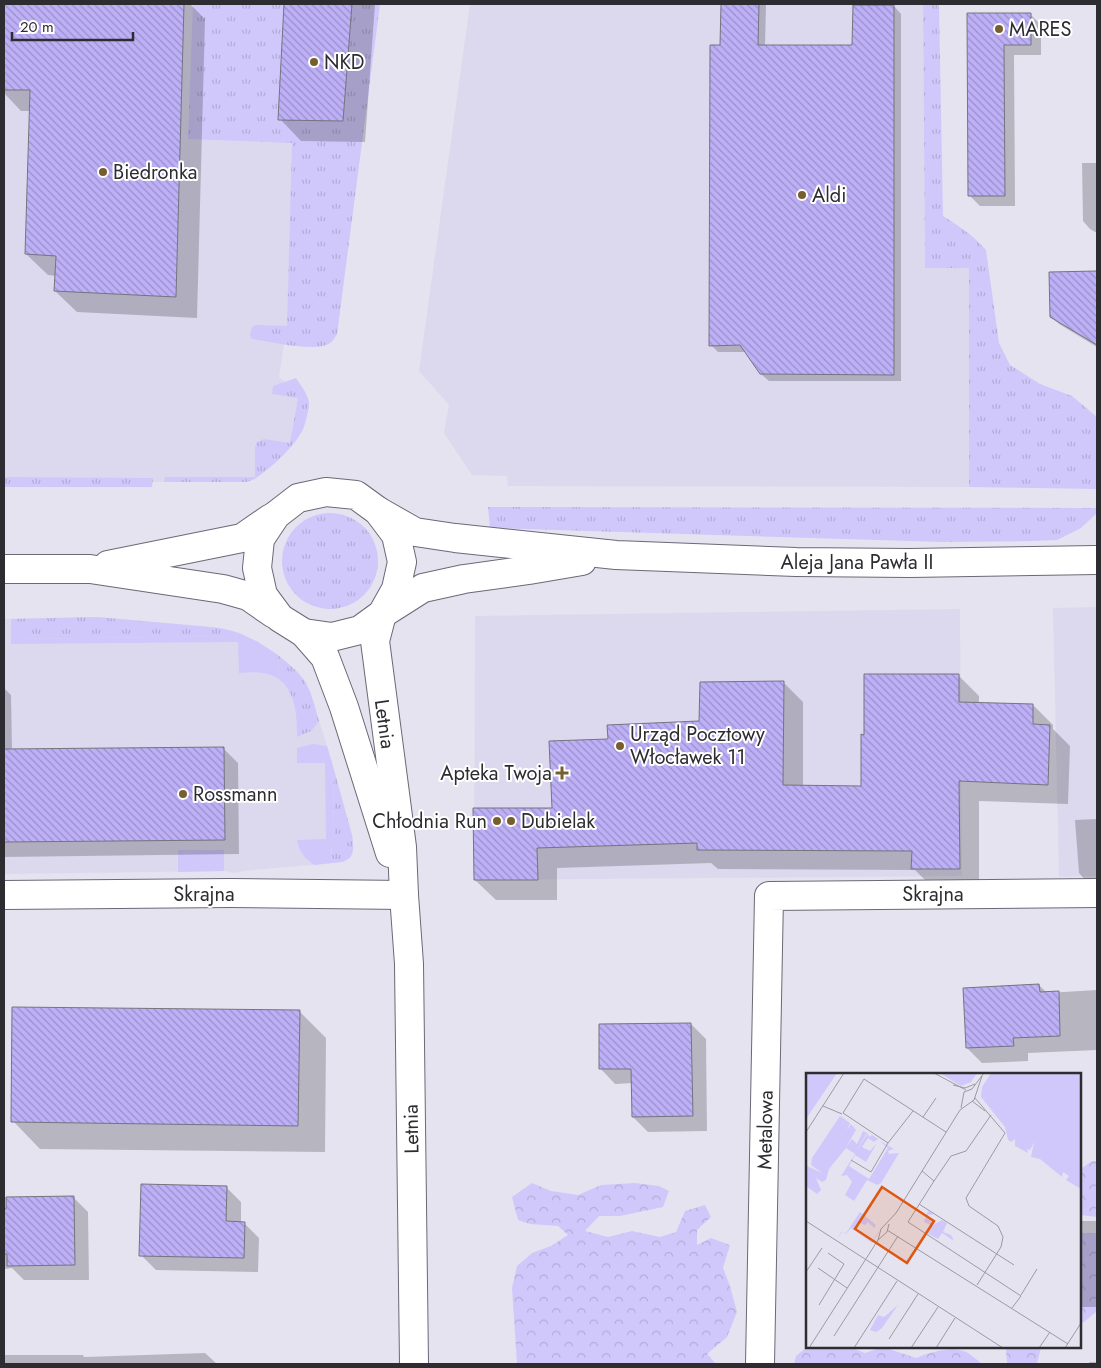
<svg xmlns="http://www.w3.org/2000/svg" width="1101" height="1368" font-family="Jost,sans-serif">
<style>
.built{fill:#dcd9ee}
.grass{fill:url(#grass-tufts)}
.forest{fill:url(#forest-crowns)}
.garden{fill:#d0c8fb}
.shadow{fill:#0003}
.building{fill:url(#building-back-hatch);stroke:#757480}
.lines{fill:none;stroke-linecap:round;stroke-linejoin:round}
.minor-casing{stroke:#6b6975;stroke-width:30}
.major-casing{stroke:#6b6975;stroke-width:30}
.minor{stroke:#fff;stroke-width:28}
.major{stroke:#fff;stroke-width:28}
.poi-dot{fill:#765e2f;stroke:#fff;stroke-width:2}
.labels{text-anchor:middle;stroke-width:4;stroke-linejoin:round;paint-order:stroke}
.poi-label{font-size:20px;fill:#2c2c31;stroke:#fff;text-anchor:start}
.street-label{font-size:20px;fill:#2c2c31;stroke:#fff}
.inset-road{fill:none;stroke:#9b9aa4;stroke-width:1}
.view{fill:#df570e;fill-opacity:0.15;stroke:#df570e;stroke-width:2.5}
.inset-edge{fill:none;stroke:#2c2c31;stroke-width:2.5}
</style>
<defs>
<pattern id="grass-tufts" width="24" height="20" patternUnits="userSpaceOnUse" patternTransform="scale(1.25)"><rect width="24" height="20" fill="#d0c8fb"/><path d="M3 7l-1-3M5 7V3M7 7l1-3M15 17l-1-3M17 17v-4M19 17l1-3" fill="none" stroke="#b3acd8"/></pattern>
<pattern id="forest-crowns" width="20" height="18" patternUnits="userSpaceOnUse" patternTransform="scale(1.25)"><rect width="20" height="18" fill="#d0c8fb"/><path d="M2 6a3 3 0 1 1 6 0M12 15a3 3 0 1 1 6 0" fill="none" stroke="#b3acd8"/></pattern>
<pattern id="building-back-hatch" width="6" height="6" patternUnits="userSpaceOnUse" patternTransform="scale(1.25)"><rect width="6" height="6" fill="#bdb0f7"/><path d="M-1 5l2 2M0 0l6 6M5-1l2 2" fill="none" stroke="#9a8fc9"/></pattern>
</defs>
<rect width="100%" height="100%" fill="#e5e3f0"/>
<!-- built -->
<g class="built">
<polygon points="4,4 380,4 337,334 307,329 284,344 279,377 302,396 291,446 256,479 237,482 152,482 152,487 4,487"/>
<polygon points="470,4 923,4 925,268 969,267 969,487 508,486 507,476 472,475 444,433 449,405 419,371"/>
<polygon points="1097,607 1097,876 1059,877 1053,608"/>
<polygon points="960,609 962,876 474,880 475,616"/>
<polygon points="97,617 203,626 220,628 236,632 258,642 278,655 293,668 303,679 309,689 327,746 352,835 353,851 351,856 344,862 243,871 235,873 224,871 4,874 4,619"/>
</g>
<!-- grass -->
<g class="grass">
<path d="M193,4H380L337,334C334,339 332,343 326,345C309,351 271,342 252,339L250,335L252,327L256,325L287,326L292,143L188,139Z"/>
<path d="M923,4H939L943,216C959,226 973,235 986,250L999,343L1010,365L1040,384L1072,396L1097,417V489L969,487V268H925Z"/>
<path d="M296,378C301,386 308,394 309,403C309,409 305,427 301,433C293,448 263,477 247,482H164L165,477H255V447L257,442L264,439L290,443L298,398L272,394L273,386Z"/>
<polygon points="4,477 149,478 153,478 152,487 4,487"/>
<polygon points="488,507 1097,508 1097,513 1081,528 1057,540 1033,541 943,542 490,528"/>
<circle cx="330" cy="561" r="48"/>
<polygon points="97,617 220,628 236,632 238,636 11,639 11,619"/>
<path d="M278,655C287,663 297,670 304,680C312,692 315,708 319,721L311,731L297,737C297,715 296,693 279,679Z"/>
<path d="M333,766L352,835C355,855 353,862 332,863L331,845L334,840Z"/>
</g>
<!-- forest -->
<g class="forest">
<polygon points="1092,1161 1097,1161 1097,1217 1080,1215 1080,1171 1082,1168"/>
<polygon points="532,1183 551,1191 578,1195 601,1185 635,1183 659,1186 669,1191 663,1207 620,1216 599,1216 585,1231 608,1237 632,1231 660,1237 676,1232 685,1211 705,1205 711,1217 697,1230 697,1245 711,1238 730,1245 723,1268 730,1286 737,1312 727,1337 707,1354 716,1364 517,1364 512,1288 517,1266 532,1253 551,1246 568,1235 558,1226 530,1224 518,1220 512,1197"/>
<polygon points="1080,1233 1097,1233 1097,1308 1096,1312 1080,1325"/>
<path d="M807,1347H850L865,1353L883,1347L916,1358C930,1352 952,1346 966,1352C972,1355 977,1360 982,1364H794L796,1356Z"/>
<polygon points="1003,1347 1041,1347 1037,1364 1006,1364 1007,1363 1006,1350"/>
</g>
<!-- garden -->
<g class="garden">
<path d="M237,632L258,642L278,655L279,679C266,671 253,672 239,673L238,642L11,644V639L238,636Z"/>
<path d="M313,744L327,746L333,766L334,840L331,845L332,863L315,865C305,860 299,851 297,840L326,839L325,763H297V748Z"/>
<polygon points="178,850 224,850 224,871 178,872"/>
</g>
<!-- shadow -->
<g class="shadow">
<polygon points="4,4 190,4 205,19 197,318 77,312 55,291 56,276 48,275 26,254 30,111 21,111 4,93"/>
<polygon points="285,4 375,4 365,142 301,141 280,119"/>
<polygon points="722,4 766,4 765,46 854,47 894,6 901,14 901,381 769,381 761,374 746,352 718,352 711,345"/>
<polygon points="968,14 1030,14 1041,25 1041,55 1014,55 1015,206 980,206 969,195"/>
<polygon points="1082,163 1097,163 1097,233 1090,229 1083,221"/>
<polygon points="1097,274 1097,347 1059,324 1051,316 1050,275"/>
<polygon points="959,676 979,696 979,703 1033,705 1053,725 1053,729 1070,746 1068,804 979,801 979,888 933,888 915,870 718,869 711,863 557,868 557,900 496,900 475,880 553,809 609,740 701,723 783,682 803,702 803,786 863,787 865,736"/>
<polygon points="4,688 11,695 12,750 223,748 238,763 239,854 4,857"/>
<polygon points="1097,819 1097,881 1086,881 1079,873 1075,820"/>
<polygon points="1039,985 1047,993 1097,990 1097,1050 1028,1053 1028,1061 982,1063 967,1048"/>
<polygon points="299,1011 326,1038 325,1152 40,1149 13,1121"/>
<polygon points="691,1024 706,1039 707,1131 648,1132 633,1117 633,1083 615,1084 601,1069"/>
<polygon points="226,1187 241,1202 241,1223 244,1223 259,1238 258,1272 156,1270 141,1255"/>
<polygon points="73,1197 88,1212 89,1280 24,1280 12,1268 4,1269 4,1211"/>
<rect x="1080" y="1221" width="17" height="86"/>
<polygon points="205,1353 217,1364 4,1364 4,1355 83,1355 84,1357"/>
<rect x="1089" y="1362" width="8" height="2"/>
</g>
<!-- building -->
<g class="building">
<polygon points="4,4 184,4 176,297 54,291 56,256 25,254 30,90 4,90"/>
<polygon points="284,4 352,4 343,121 278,120"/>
<polygon points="721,4 759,4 758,45 852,45 853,5 894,5 894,375 760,374 740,345 709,346 710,45 720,45"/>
<polygon points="967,13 1031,13 1031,45 1004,45 1005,196 968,196"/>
<polygon points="1097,271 1097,345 1050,317 1049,272"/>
<polygon points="864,674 959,674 959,702 1033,704 1033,724 1050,725 1048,785 959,781 960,869 911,869 912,851 697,850 697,843 537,848 538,880 474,880 473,808 552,808 549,741 608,739 607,725 699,721 700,682 784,681 783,785 861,786 861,734 864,735"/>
<polygon points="224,747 225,840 4,842 4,749"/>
<polygon points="1039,984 1040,992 1059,991 1060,1036 1013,1038 1014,1046 966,1048 963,988"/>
<polygon points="12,1007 300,1010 298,1126 11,1122"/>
<polygon points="691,1023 693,1116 632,1117 631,1069 599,1069 599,1024"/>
<polygon points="141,1184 227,1186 226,1221 245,1222 244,1258 139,1256"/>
<polygon points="74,1196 75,1265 7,1266 7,1254 4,1254 4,1209 6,1209 6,1197"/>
</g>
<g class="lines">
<!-- minor casing -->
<g class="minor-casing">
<g id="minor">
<polyline points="382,614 375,641 402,847 404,895 409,964 414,1364"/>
<polyline points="304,633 325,657 344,707 390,853"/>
<polyline points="4,895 230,893 404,895"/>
<polyline points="760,1364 769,896 1097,893"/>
</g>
</g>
<!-- major casing -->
<g class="major-casing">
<g id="major">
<polyline points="378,511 415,532 455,538 616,555 796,562 910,563 1097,560"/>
<polyline points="108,565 242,538 271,518"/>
<polyline points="4,569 90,569 223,589 248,596 274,614"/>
<polyline points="382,614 396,589 402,562 396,535 378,511 356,495 326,492 298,498 276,515 260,539 257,568 263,595 280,618 304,633 332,637 360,630 382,614 423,588 464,579 529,570 582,561"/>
</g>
</g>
<!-- minor -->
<use href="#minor" class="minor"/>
<!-- major -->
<use href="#major" class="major"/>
</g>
<!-- markers -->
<g class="poi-dot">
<circle cx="999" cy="29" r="5"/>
<circle cx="314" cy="62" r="5"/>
<circle cx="103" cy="172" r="5"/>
<circle cx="802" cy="195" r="5"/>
<circle cx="620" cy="746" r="5"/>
<path d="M559.5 765.5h5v5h5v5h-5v5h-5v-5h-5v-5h5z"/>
<circle cx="183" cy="794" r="5"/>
<circle cx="497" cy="821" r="5"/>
<circle cx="511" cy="821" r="5"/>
</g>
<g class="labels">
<!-- poi labels -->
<g class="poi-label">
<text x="1009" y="36">MARES</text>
<text x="324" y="69">NKD</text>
<text x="113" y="179">Biedronka</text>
<text x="812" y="202">Aldi</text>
<text x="630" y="741">Urząd Pocztowy<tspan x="630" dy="23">Włocławek 11</tspan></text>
<text x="552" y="780" text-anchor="end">Apteka Twoja</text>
<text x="193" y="801">Rossmann</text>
<text x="487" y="828" text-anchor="end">Chłodnia Run</text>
<text x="521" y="828">Dubielak</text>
</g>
<!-- street labels -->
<g class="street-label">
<text x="857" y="569">Aleja Jana Pawła II</text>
<text transform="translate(385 724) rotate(82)" y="7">Letnia</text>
<text x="204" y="901">Skrajna</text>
<text x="933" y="901">Skrajna</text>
<text transform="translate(411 1129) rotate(-91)" y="7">Letnia</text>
<text transform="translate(765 1130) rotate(-89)" y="7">Metalowa</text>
</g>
</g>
<!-- overview -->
<g transform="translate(806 1073)">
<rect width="275" height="275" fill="#e5e3f0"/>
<path d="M54,139L70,152L68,155L62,149L59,152L53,149L48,157L66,169L73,158L72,154L73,159L66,170L45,155L40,161L36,159L31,166L35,159L40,160Z" fill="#d0c8fb"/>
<path d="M0,0H31L0,46ZM134,0H171L165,9L155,13ZM185,0H275V116L260,107L263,103L257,99L256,104L234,86L225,84L228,69L224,77L221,76L222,80L209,73V66L205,69L202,67L199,54L175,24L176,14ZM34,43L44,50L41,57L45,51L50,57L40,74L46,66L51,71L57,58L61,60L49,80L62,60L63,64L66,62L72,66L68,69L62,65L56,74L64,78L71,70L60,89L49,82L43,93L63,106L82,75L74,68L88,76L82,78L83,81L93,80L75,110L71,112L61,107L48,128L39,122L46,109L41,102L35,103L49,81L40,75L23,96L20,107L16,109L10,105L15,117L11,121L0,113L1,93L16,100L5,92L6,85ZM122,138L128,141L122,142L121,146L123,144L127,152L136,147L141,150L137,159L145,162L148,168L136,160L132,166L121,160L125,152L118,149ZM92,232L76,255L70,259L64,257L72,242L78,244Z" fill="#d0c8fb"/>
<path class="inset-road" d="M128,0L160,17M147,12L159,15L169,11M169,25L199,60L160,125L163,133L192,153L197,164L195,174L171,212M166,28L179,38M17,33L36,41M155,35L158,19L166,16L178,0M107,38L82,70L37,40L58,6L140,59M117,44L130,25M0,59L38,0M45,87L65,99L82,70M116,98L128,108L102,149L215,223L206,235M128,108L145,83L160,78L185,42M113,131L208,192M0,148L197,275M81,157L262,271M72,167L75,156L90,140L154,37L168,27L176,3M12,195L41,215M0,199L16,175M215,222L231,196M13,232L38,191L22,180M28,263L92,163M83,266L112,221M3,275L72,167L81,159L83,151M48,275L91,208M105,275L132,234M130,275L149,245M233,275L244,259M259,275L275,250"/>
<path class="view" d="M76,114L128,148L101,190L49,156Z"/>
<rect width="275" height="275" class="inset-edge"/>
</g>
<!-- border -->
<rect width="1101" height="1368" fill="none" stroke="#2c2c31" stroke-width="10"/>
<!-- scale -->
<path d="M12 32v8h121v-8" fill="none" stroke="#2c2c31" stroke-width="2.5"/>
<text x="20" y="32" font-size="15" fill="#2c2c31" stroke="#ffffff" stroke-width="4" paint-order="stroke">20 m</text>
</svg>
